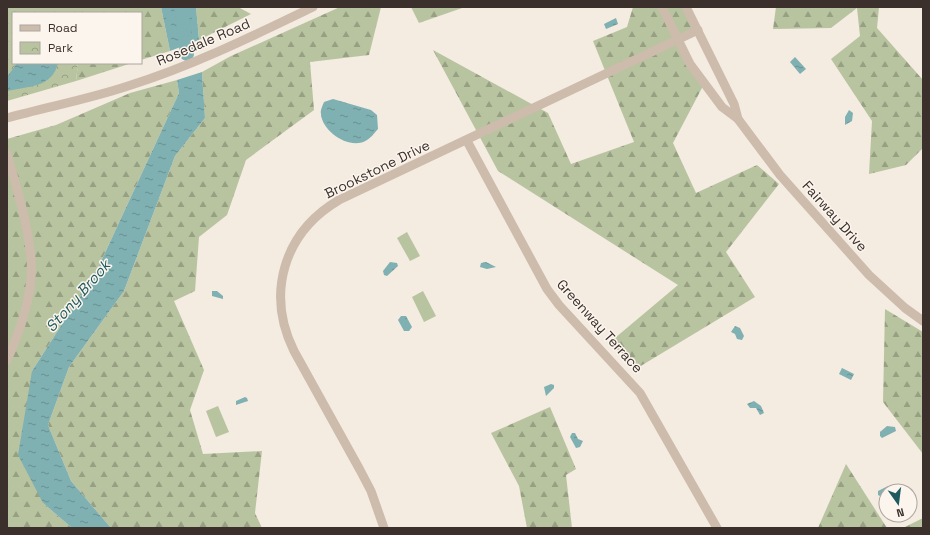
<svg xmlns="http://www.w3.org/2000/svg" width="930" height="535" font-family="'Space Grotesk',sans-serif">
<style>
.forest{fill:url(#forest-firs)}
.park{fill:url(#park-crowns)}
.pitch{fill:#b8c4a0}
.water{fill:url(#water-ripples)}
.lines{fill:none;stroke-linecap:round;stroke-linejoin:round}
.river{stroke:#7fb0b2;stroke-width:14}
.minor{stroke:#cdbbac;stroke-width:9}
.labels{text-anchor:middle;stroke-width:3;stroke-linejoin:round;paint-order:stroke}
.street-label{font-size:14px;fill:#3b302b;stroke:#fbf5ee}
.water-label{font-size:15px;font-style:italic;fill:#1f5a5e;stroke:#fbf5ee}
</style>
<defs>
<pattern id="forest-firs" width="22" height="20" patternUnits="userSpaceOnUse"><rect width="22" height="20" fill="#b8c4a0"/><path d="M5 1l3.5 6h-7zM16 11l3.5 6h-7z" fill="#97a083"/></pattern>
<pattern id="park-crowns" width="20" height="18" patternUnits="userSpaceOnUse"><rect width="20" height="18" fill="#b8c4a0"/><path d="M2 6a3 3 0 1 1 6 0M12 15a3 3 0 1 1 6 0" fill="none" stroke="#97a083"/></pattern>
<pattern id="water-ripples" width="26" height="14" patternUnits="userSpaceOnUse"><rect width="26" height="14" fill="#7fb0b2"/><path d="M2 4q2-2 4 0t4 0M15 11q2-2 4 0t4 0" fill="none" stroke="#699091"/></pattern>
</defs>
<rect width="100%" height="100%" fill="#f4ebe1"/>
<!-- forest -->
<g class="forest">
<polygon points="81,7 161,7 170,51 141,60 141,13 81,13"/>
<polygon points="196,7 238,7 251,14 199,40"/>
<polygon points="340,7 381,7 369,55 310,62 314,110 246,160 227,215 199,237 195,291 174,301 204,370 190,410 203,454 262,451 255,513 262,528 111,528 71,481 48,425 69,367 124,291 175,156 205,118 202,72 231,56"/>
<polygon points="411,7 465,7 419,23"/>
<polygon points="633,7 688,7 699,33 677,43 703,86 673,143 696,193 757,165 779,184 726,252 755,297 639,367 609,343 678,285 498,171 433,50 548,113 571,164 634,142 593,41 627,27"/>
<polygon points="776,7 879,7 877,28 923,80 923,148 906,165 869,174 872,121 831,59 860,36 857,8 831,28 773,29"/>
<polygon points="78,63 132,63 76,81"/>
<polygon points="177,80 179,93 98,268 32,371 43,503 72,528 7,528 7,139 56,125 130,93"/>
<polygon points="885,309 923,332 923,454 883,402"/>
<polygon points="550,407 576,469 566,475 572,528 527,528 519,486 491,433"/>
<polygon points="846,464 887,528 818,528"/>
<polygon points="923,518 923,528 903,528"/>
</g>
<!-- park -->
<polygon class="park" points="7,7 81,7 81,13 13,13 13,63 78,63 76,81 7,101"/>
<!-- pitch -->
<g class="pitch">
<polygon points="407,232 420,256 410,261 397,238"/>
<polygon points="423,291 436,316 424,322 412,297"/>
<polygon points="218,406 229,432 216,437 206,411"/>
</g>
<!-- water -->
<g class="water">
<polygon points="161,7 196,7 199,40 170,51"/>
<polygon points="616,18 618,24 606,29 604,24"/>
<polygon points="795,57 806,69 800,74 790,62"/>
<path d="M17,63H58C52,88 29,86 7,91V77Z"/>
<polygon points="202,72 205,118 175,156 124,291 69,367 48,425 71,481 111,528 72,528 43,503 18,455 32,371 98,268 179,93 177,80"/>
<path d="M333,99L371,110L377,115L378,129C375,132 371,138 367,140C351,151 322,132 321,114C320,110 323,105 324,102Z"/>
<polygon points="849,110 853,113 852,121 845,125 845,117"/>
<polygon points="390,262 397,263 398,266 387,276 384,275 383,271"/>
<polygon points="486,262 496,267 487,269 480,267 481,263"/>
<polygon points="212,291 217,291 223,296 223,299 212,296"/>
<polygon points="401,316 406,316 412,327 409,331 404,331 398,320"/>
<polygon points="735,326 740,328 744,336 742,340 737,339 735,334 731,332"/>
<polygon points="842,368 854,374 851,380 839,374"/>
<polygon points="551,384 554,385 554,388 546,396 544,387"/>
<polygon points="245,397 247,398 248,401 236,405 236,401"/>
<polygon points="754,401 761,406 764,413 760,415 756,408 750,408 747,404"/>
<polygon points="887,426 895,427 896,431 882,438 880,436 880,432"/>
<polygon points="572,433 575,433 578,439 583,441 580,447 576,448 570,437"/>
<polygon points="888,486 892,487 891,491 886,491 886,495 882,497 878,495 878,491"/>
</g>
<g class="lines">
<!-- river -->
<polyline class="river" points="181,7 187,54"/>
<!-- minor -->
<g class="minor">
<polyline points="662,7 690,64 722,107 738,119 780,175 869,275 905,308 923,321"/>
<polyline points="686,7 734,104 738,119"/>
<path d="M7,118C47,107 89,99 128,86C192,66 253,36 313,7"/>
<polyline points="467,141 547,289 559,305 640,393 717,528"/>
<path d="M7,154C17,188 28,224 31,259C34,291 20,332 7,360"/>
<path d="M384,528L371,491L360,470L294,351C266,294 283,233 339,200L698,30"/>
</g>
</g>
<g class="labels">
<!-- street labels -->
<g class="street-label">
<text transform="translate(203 42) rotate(-23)" y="5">Rosedale Road</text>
<text transform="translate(377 169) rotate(-26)" y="5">Brookstone Drive</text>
<text transform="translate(835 216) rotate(48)" y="5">Fairway Drive</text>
<text transform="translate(600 326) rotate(48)" y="5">Greenway Terrace</text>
</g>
<!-- water labels -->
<g class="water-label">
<text transform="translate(78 296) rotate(-49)" y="5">Stony Brook</text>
</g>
</g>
<!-- border -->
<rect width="930" height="535" fill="none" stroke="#3b302b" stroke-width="16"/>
<!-- legend -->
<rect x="12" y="12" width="130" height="52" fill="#fbf5ee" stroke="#aea6a0"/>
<rect x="20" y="25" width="20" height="6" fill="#cdbbac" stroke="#aea6a0"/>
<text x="48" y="32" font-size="12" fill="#3b302b">Road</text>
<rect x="20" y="42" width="20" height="12" fill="url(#park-crowns)" stroke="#aea6a0"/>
<text x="48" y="52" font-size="12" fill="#3b302b">Park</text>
<!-- north arrow -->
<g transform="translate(898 503) rotate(166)"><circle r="19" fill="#fbf5ee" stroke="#aea6a0"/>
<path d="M0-3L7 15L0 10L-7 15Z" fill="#1f5a5e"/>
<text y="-6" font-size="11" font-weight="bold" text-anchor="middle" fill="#3b302b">N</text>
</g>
</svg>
